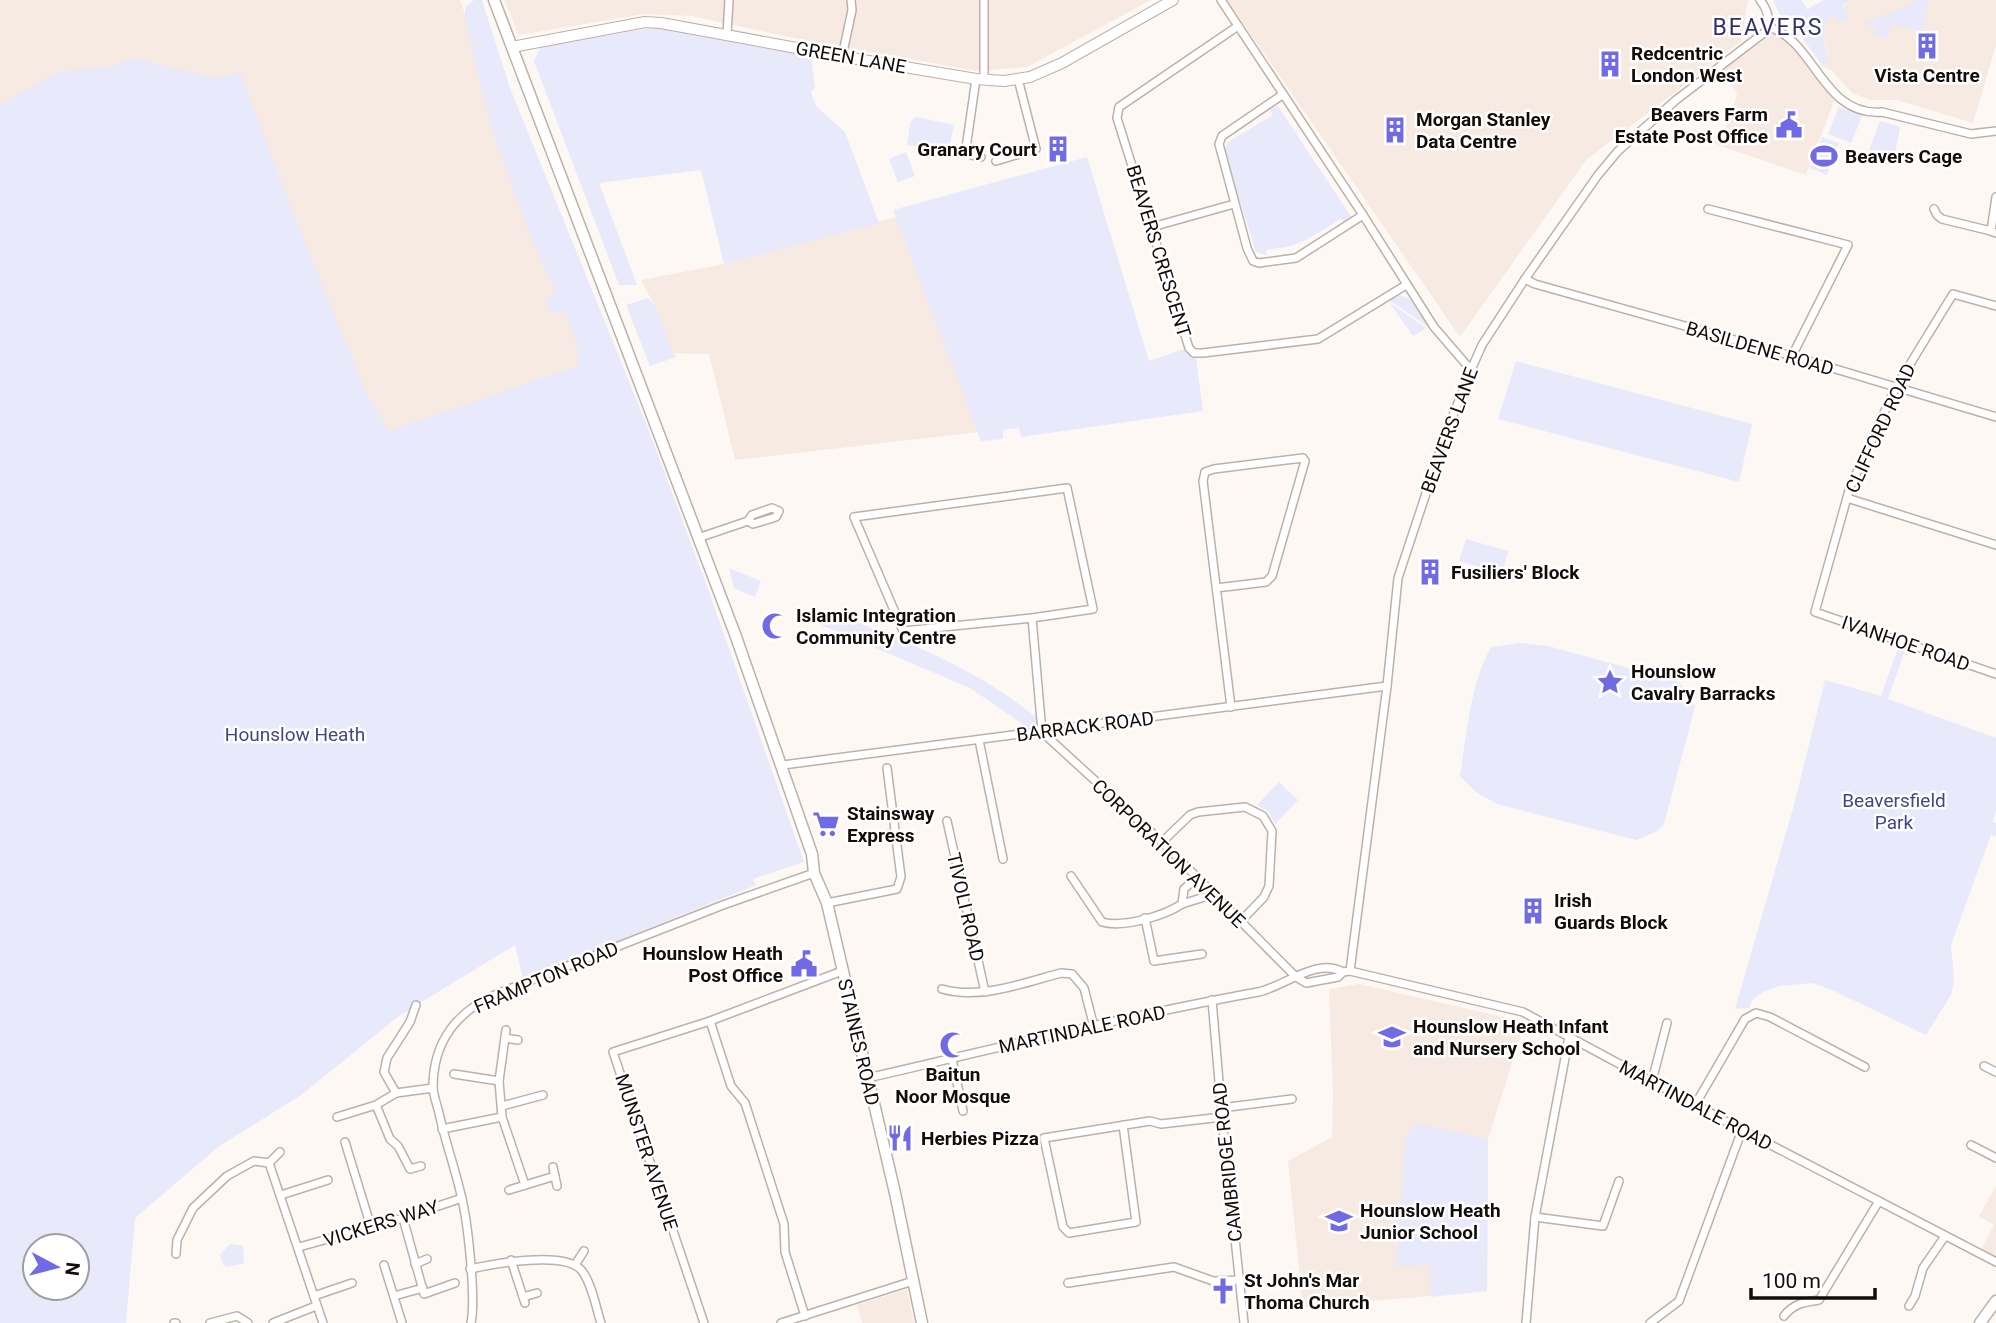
<svg xmlns="http://www.w3.org/2000/svg" width="1996" height="1323" font-family="Roboto,sans-serif">
<style>
.built{fill:#f7eae2}
.green{fill:#e8e9fb;fill-rule:evenodd}
.lines{fill:none;stroke-linecap:round;stroke-linejoin:round}
.street-casing{stroke:#beb0a6;stroke-width:10}
.secondary-casing{stroke:#beb0a6;stroke-width:12}
.primary-casing{stroke:#beb0a6;stroke-width:13}
.street{stroke:#fff;stroke-width:7}
.secondary{stroke:#fff;stroke-width:10}
.primary{stroke:#fff;stroke-width:10}
.labels{text-anchor:middle;stroke-width:5;stroke-linejoin:round;paint-order:stroke}
.poi-label{font-size:19px;font-weight:bold;fill:#120d0a;stroke:#fff;text-anchor:start}
.street-label{font-size:19px;fill:#120d0a;stroke:#fff}
.park-label{font-size:19px;fill:#454389;stroke:#fff}
.quarter-label{font-size:23px;letter-spacing:2px;fill:#33306c;stroke:#fff}
</style>
<rect width="100%" height="100%" fill="#fef8f4"/>
<!-- built -->
<g class="built">
<polygon points="0,0 460,0 588,362 389,432 364,388 0,261"/>
<polygon points="504,0 1151,0 1027,67 977,71 808,41 691,16 644,14 519,35"/>
<polygon points="1227,0 1748,0 1748,1 1741,42 1586,160 1460,337"/>
<polygon points="1851,0 1996,0 1996,45 1973,123 1897,100 1870,100 1852,93 1831,70 1823,66 1829,61 1823,35 1824,27 1828,19"/>
<polygon points="1768,27 1783,33 1836,96 1806,175 1712,143 1720,138 1726,127 1737,96 1736,91 1718,68"/>
<polygon points="896,217 979,432 735,460 709,354 665,353 652,301 641,280 724,264"/>
<polygon points="1359,984 1525,1022 1488,1139 1487,1291 1303,1307 1288,1161 1332,1137 1333,1094 1329,989"/>
<polygon points="1996,1186 1996,1262 1979,1253 1994,1225 1979,1216"/>
<polygon points="907,1289 914,1323 862,1323 857,1305"/>
</g>
<!-- green -->
<g class="green">
<path d="M474,0H482L510,88L648,428L707,586L804,862L753,879L756,885L523,979L515,945L399,1016L301,1095L218,1147L135,1218L126,1323H0V105L57,72L111,66L131,58L217,78L240,72L288,200L364,388L389,431L577,366L579,351L565,313L550,312L546,300L555,290L526,225L490,122L465,20V7ZM35,1246H77V1288H35Z"/>
<path d="M1773,0H1802L1807,9L1824,0H1851L1842,6L1849,20L1838,21L1834,15C1817,26 1825,45 1829,61L1823,66L1788,19L1779,14Z"/>
<polygon points="1913,0 1929,0 1922,31 1892,24 1887,39 1873,36 1877,28 1868,25 1865,22 1914,4"/>
<polygon points="669,27 811,55 815,88 811,92 816,106 845,132 879,223 724,264 701,170 599,183 637,285 619,285 534,61 540,47 644,29"/>
<path d="M1278,106L1352,218L1346,225L1341,219C1318,233 1295,250 1267,249L1266,255L1256,252L1224,152L1228,142L1273,115L1269,108Z"/>
<polygon points="1839,107 1862,116 1851,143 1828,134"/>
<polygon points="917,117 954,125 949,150 941,156 935,154 931,149 907,145 910,123 914,118"/>
<polygon points="1880,121 1900,127 1893,165 1887,162 1893,155 1888,154 1887,158 1869,150"/>
<polygon points="1822,137 1839,143 1827,175 1810,168"/>
<polygon points="906,152 915,176 898,182 889,159"/>
<polygon points="1087,157 1149,361 1184,349 1196,358 1203,411 1021,437 1019,428 1003,430 1003,439 981,441 893,210"/>
<polygon points="1400,295 1410,299 1428,327 1389,300"/>
<path d="M648,298C664,313 663,339 676,357L650,366L626,305Z"/>
<polygon points="1389,302 1426,328 1413,336"/>
<polygon points="1516,361 1752,424 1739,482 1498,419"/>
<polygon points="1466,539 1508,551 1502,574 1459,561"/>
<polygon points="729,568 761,581 755,597 734,588"/>
<path d="M827,610C906,642 980,668 1045,725L1030,729L970,688L819,624Z"/>
<path d="M1520,643L1548,646L1679,682L1691,695L1695,707L1664,824L1656,832L1636,840L1497,804L1476,792L1460,776C1467,734 1470,684 1491,647Z"/>
<polygon points="1899,645 1906,647 1888,699 1996,738 1996,810 1993,822 1996,823 1996,836 1991,835 1951,945 1954,979 1951,995 1926,1035 1832,990 1812,983 1779,986 1763,992 1753,999 1749,1008 1735,1009 1794,805 1825,680 1881,696"/>
<polygon points="1279,782 1298,800 1275,824 1268,811 1257,805"/>
<polygon points="1415,1123 1488,1139 1487,1291 1431,1297 1429,1264 1396,1267 1405,1140"/>
<polygon points="230,1244 243,1246 244,1263 228,1267 223,1265 220,1255"/>
</g>
<g class="lines">
<!-- street casing -->
<g class="street-casing">
<g id="street">
<polyline points="1221,0 1363,215 1434,327 1471,370"/>
<polyline points="1238,26 1119,107 1117,118 1189,348 1194,353 1203,353 1318,339 1406,285"/>
<path d="M1768,27C1815,39 1822,117 1882,112L1971,134L1996,131"/>
<polyline points="727,34 729,0"/>
<polyline points="842,57 852,10 851,0"/>
<polyline points="976,79 966,148 972,155 981,157"/>
<polyline points="984,80 984,0"/>
<polyline points="1282,95 1222,136 1219,144 1247,248 1253,261 1259,263 1296,258 1363,215"/>
<polyline points="996,161 1036,149 1018,79"/>
<polyline points="1996,197 1991,231 1996,233"/>
<polyline points="1708,209 1848,245 1792,356"/>
<polyline points="1934,209 1937,215 1942,219 1991,231"/>
<polyline points="1152,227 1234,204"/>
<polyline points="1525,279 1535,284 1792,356 1996,417"/>
<polyline points="1996,306 1953,294 1896,387 1850,487 1815,612 1996,674"/>
<polyline points="1847,498 1996,545"/>
<polygon points="772,508 779,511 776,517 753,524 748,521 752,515"/>
<polyline points="698,538 748,521"/>
<path d="M1216,588L1266,582L1272,576L1305,461L1303,458L1214,469L1205,472L1203,481C1212,556 1222,632 1231,707"/>
<polyline points="1032,618 1093,609 1067,488 854,517 903,631 1032,618 1042,732"/>
<polyline points="1042,732 1162,842 1295,976 1306,983 1338,977 1343,972 1350,971 1523,1012 1742,1130 1996,1262"/>
<polyline points="979,740 1003,859"/>
<polyline points="783,765 1387,686"/>
<polyline points="947,821 985,992"/>
<polyline points="854,839 894,834"/>
<polyline points="1162,842 1190,815 1198,812 1245,807 1263,816 1272,831 1269,886 1264,897 1240,922"/>
<path d="M1071,876L1102,922C1123,928 1164,916 1182,904L1184,889L1197,877"/>
<polyline points="827,903 897,889 901,877 887,768"/>
<polyline points="1182,904 1214,894"/>
<polyline points="1145,918 1154,961 1202,954"/>
<path d="M1350,971L1387,686L1398,578L1446,433L1471,370L1482,345L1525,279L1598,175L1618,151L1676,100L1765,32C1771,21 1768,10 1760,0"/>
<path d="M942,989C980,1000 1023,983 1061,973L1072,974L1084,988L1094,1027"/>
<polyline points="1212,1000 1222,1117 1244,1323"/>
<polyline points="710,1021 731,1086 745,1103 784,1224 785,1252 805,1316"/>
<polyline points="505,1038 518,1040"/>
<polyline points="952,1059 963,1111"/>
<polyline points="1984,1066 1996,1072"/>
<polyline points="454,1074 499,1081"/>
<path d="M868,1078C997,1048 1127,1016 1258,992C1284,987 1316,957 1343,972"/>
<polyline points="1652,1081 1667,1023"/>
<polyline points="396,1093 384,1072 387,1058 410,1022 416,1005"/>
<polyline points="376,1105 390,1139 398,1146 410,1169 421,1166"/>
<polyline points="1695,1105 1745,1019 1756,1013 1770,1017 1865,1067"/>
<polyline points="502,1106 543,1095"/>
<polyline points="1221,1108 1292,1099"/>
<polyline points="337,1117 376,1105 396,1093 433,1088"/>
<polyline points="502,1117 525,1185"/>
<polyline points="1123,1125 1136,1222 1069,1233 1063,1227 1044,1138 1150,1121 1161,1124 1222,1117"/>
<polyline points="442,1129 502,1117 499,1081 506,1030"/>
<polyline points="345,1142 371,1227"/>
<polyline points="1971,1145 1996,1158"/>
<polyline points="280,1152 269,1163 323,1323"/>
<polyline points="553,1167 557,1186"/>
<polyline points="509,1190 555,1176"/>
<polyline points="281,1195 328,1180"/>
<polyline points="1535,1217 1603,1226 1619,1181"/>
<polyline points="403,1218 424,1294 455,1283"/>
<polyline points="299,1247 403,1218 462,1198"/>
<polyline points="176,1254 177,1240 193,1208 227,1176 254,1161 269,1163"/>
<polyline points="511,1260 525,1303"/>
<polyline points="415,1264 427,1259"/>
<polyline points="384,1265 402,1323"/>
<polyline points="575,1265 584,1251"/>
<path d="M470,1269C493,1264 566,1250 582,1271C592,1284 596,1308 601,1323"/>
<polyline points="1068,1283 1174,1267 1213,1281 1240,1280"/>
<polyline points="314,1296 352,1283"/>
<polyline points="394,1296 423,1288"/>
<polyline points="523,1297 537,1293"/>
<polyline points="1909,1306 1915,1296 1923,1268 1945,1236"/>
<path d="M1784,1316C1793,1304 1804,1302 1819,1300L1879,1201"/>
<polyline points="174,1323 176,1323"/>
<polyline points="210,1323 237,1316 248,1323"/>
<polyline points="273,1323 316,1306"/>
<path d="M471,1323C476,1298 468,1222 461,1195C455,1168 445,1141 439,1113C437,1104 433,1095 433,1087C433,1041 458,1010 499,993L723,905L814,873"/>
<polyline points="704,1323 613,1052 710,1021 842,971"/>
<polyline points="781,1323 913,1281"/>
<polyline points="1526,1323 1535,1217 1569,1037"/>
<polyline points="1650,1323 1679,1301 1742,1130"/>
</g>
</g>
<!-- secondary casing -->
<g class="secondary-casing">
<polyline id="secondary" points="512,47 645,22 661,23 851,58 976,79 1004,81 1030,77 1062,63 1173,0"/>
</g>
<!-- primary casing -->
<g class="primary-casing">
<g id="primary">
<polyline points="494,0 735,634 812,854 814,873 827,903 895,1193 922,1323"/>
<polyline points="1980,1323 1996,1301"/>
</g>
</g>
<!-- street -->
<use href="#street" class="street"/>
<!-- secondary -->
<use href="#secondary" class="secondary"/>
<!-- primary -->
<use href="#primary" class="primary"/>
</g>
<!-- icons -->
<defs>
<g id="building-bare" transform="scale(2.1)"><path d="M-4-6H4V6H1V3H-1V6H-4ZM-2.5-4.3h1.7v1.8h-1.7ZM.8-4.3h1.7v1.8H.8ZM-2.5-1h1.7V.8h-1.7ZM.8-1h1.7V.8H.8Z" fill="#716ae5" stroke="#fff" stroke-width="2.5" paint-order="stroke"/></g>
<g id="civic-bare" transform="scale(2.1)"><path d="M-.6-6.5H3V-4.5H.6V-3L4-1V1h2V6H-6V1h2V-1L-.6-3ZM-1.2 2.5V6h2.4V2.5Z" fill="#716ae5" stroke="#fff" stroke-width="2.5" paint-order="stroke"/></g>
<g id="stadium-bare" transform="scale(2.1)"><path d="M0-5a6.5 5 0 1 0 0 10a6.5 5 0 1 0 0-10ZM-3.5-1.8h7v3.6h-7Z" fill="#716ae5" stroke="#fff" stroke-width="2.5" paint-order="stroke"/></g>
<g id="mosque-bare" transform="scale(2.1)"><path d="M3.5-4.9A6 6 0 1 0 3.5 4.9A5 5 0 1 1 3.5-4.9Z" fill="#716ae5" stroke="#fff" stroke-width="2.5" paint-order="stroke"/></g>
<g id="sight-bare" transform="scale(2.1)"><path d="M0-6L1.8-2.2L6-1.7L2.9 1.2L3.7 5.4L0 3.3L-3.7 5.4L-2.9 1.2L-6-1.7L-1.8-2.2Z" fill="#716ae5" stroke="#fff" stroke-width="2.5" paint-order="stroke"/></g>
<g id="supermarket-bare" transform="scale(2.1)"><path d="M-6-5.5h2.5l.6 2H6L4.5 2H-2.5L-4.4-4H-6ZM-1.5 3.2a1.3 1.3 0 1 0 .1 0ZM3 3.2a1.3 1.3 0 1 0 .1 0Z" fill="#716ae5" stroke="#fff" stroke-width="2.5" paint-order="stroke"/></g>
<g id="school-bare" transform="scale(2.1)"><path d="M0-5L7-2L0 1L-7-2ZM-4 1L0 2.5L4 1V4Q0 6-4 4Z" fill="#716ae5" stroke="#fff" stroke-width="2.5" paint-order="stroke"/></g>
<g id="restaurant-bare" transform="scale(2.1)"><path d="M-5-6h1v4h1v-4h1v4h1v-4h1v5L-1.5 .5V6h-2V.5L-5-1ZM5-6V6H3V1.5H1.5Q1.5-4 5-6Z" fill="#716ae5" stroke="#fff" stroke-width="2.5" paint-order="stroke"/></g>
<g id="church-bare" transform="scale(2.1)"><path d="M-1.2-6h2.4v3.5h3.3v2.4h-3.3V6h-2.4V-.1h-3.3v-2.4h3.3Z" fill="#716ae5" stroke="#fff" stroke-width="2.5" paint-order="stroke"/></g>
</defs>
<g fill-rule="evenodd">
<use href="#building-bare" x="1927" y="46"/>
<use href="#building-bare" x="1610" y="64"/>
<use href="#civic-bare" x="1789" y="125"/>
<use href="#building-bare" x="1395" y="130"/>
<use href="#building-bare" x="1058" y="149"/>
<use href="#stadium-bare" x="1824" y="156"/>
<use href="#building-bare" x="1430" y="572"/>
<use href="#mosque-bare" x="775" y="626"/>
<use href="#sight-bare" x="1610" y="682"/>
<use href="#supermarket-bare" x="826" y="824"/>
<use href="#building-bare" x="1533" y="911"/>
<use href="#civic-bare" x="804" y="964"/>
<use href="#school-bare" x="1392" y="1037"/>
<use href="#mosque-bare" x="953" y="1045"/>
<use href="#restaurant-bare" x="900" y="1138"/>
<use href="#school-bare" x="1339" y="1221"/>
<use href="#church-bare" x="1223" y="1291"/>
</g>
<g class="labels">
<!-- poi labels -->
<g class="poi-label">
<text x="1631" y="60">Redcentric<tspan x="1631" dy="22">London West</tspan></text>
<text x="1927" y="82" text-anchor="middle">Vista Centre</text>
<text x="1768" y="121" text-anchor="end">Beavers Farm<tspan x="1768" dy="22">Estate Post Office</tspan></text>
<text x="1416" y="126">Morgan Stanley<tspan x="1416" dy="22">Data Centre</tspan></text>
<text x="1037" y="156" text-anchor="end">Granary Court</text>
<text x="1845" y="163">Beavers Cage</text>
<text x="1451" y="579">Fusiliers' Block</text>
<text x="796" y="622">Islamic Integration<tspan x="796" dy="22">Community Centre</tspan></text>
<text x="1631" y="678">Hounslow<tspan x="1631" dy="22">Cavalry Barracks</tspan></text>
<text x="847" y="820">Stainsway<tspan x="847" dy="22">Express</tspan></text>
<text x="1554" y="907">Irish<tspan x="1554" dy="22">Guards Block</tspan></text>
<text x="783" y="960" text-anchor="end">Hounslow Heath<tspan x="783" dy="22">Post Office</tspan></text>
<text x="1413" y="1033">Hounslow Heath Infant<tspan x="1413" dy="22">and Nursery School</tspan></text>
<text x="953" y="1081" text-anchor="middle">Baitun<tspan x="953" dy="22">Noor Mosque</tspan></text>
<text x="921" y="1145">Herbies Pizza</text>
<text x="1360" y="1217">Hounslow Heath<tspan x="1360" dy="22">Junior School</tspan></text>
<text x="1244" y="1287">St John's Mar<tspan x="1244" dy="22">Thoma Church</tspan></text>
</g>
<!-- street labels -->
<g class="street-label">
<text transform="translate(851 57) rotate(10)" y="7">GREEN LANE</text>
<text transform="translate(1159 251) rotate(73)" y="7">BEAVERS CRESCENT</text>
<text transform="translate(1760 348) rotate(16)" y="7">BASILDENE ROAD</text>
<text transform="translate(1880 428) rotate(-65)" y="7">CLIFFORD ROAD</text>
<text transform="translate(1449 430) rotate(-70)" y="7">BEAVERS LANE</text>
<text transform="translate(1906 643) rotate(19)" y="7">IVANHOE ROAD</text>
<text transform="translate(1085 726) rotate(-7)" y="7">BARRACK ROAD</text>
<text transform="translate(1169 853) rotate(44)" y="7">CORPORATION AVENUE</text>
<text transform="translate(966 907) rotate(77)" y="7">TIVOLI ROAD</text>
<text transform="translate(546 977) rotate(-23)" y="7">FRAMPTON ROAD</text>
<text transform="translate(1082 1029) rotate(-12)" y="7">MARTINDALE ROAD</text>
<text transform="translate(859 1042) rotate(77)" y="7">STAINES ROAD</text>
<text transform="translate(1696 1105) rotate(28)" y="7">MARTINDALE ROAD</text>
<text transform="translate(647 1152) rotate(72)" y="7">MUNSTER AVENUE</text>
<text transform="translate(1227 1162) rotate(-96)" y="7">CAMBRIDGE ROAD</text>
<text transform="translate(381 1223) rotate(-17)" y="7">VICKERS WAY</text>
</g>
<!-- park labels -->
<g class="park-label">
<text x="295" y="741">Hounslow Heath</text>
<text x="1894" y="807">Beaversfield<tspan x="1894" dy="22">Park</tspan></text>
</g>
<!-- quarter labels -->
<g class="quarter-label">
<text x="1768" y="35">BEAVERS</text>
</g>
</g>
<!-- north arrow -->
<g transform="translate(56 1267) rotate(97)"><circle r="33" fill="#ffffff" stroke="#a09e9d" stroke-width="2"/>
<path d="M0-5L12 26L0 18L-12 26Z" fill="#716ae5"/>
<text y="-10" font-size="19" font-weight="bold" text-anchor="middle" fill="#120d0a">N</text>
</g>
<!-- scale -->
<path d="M1751 1288v10h124v-10" fill="none" stroke="#120d0a" stroke-width="3.5"/>
<text x="1762" y="1288" font-size="21" fill="#120d0a" stroke="#ffffff" stroke-width="5" paint-order="stroke">100 m</text>
</svg>
